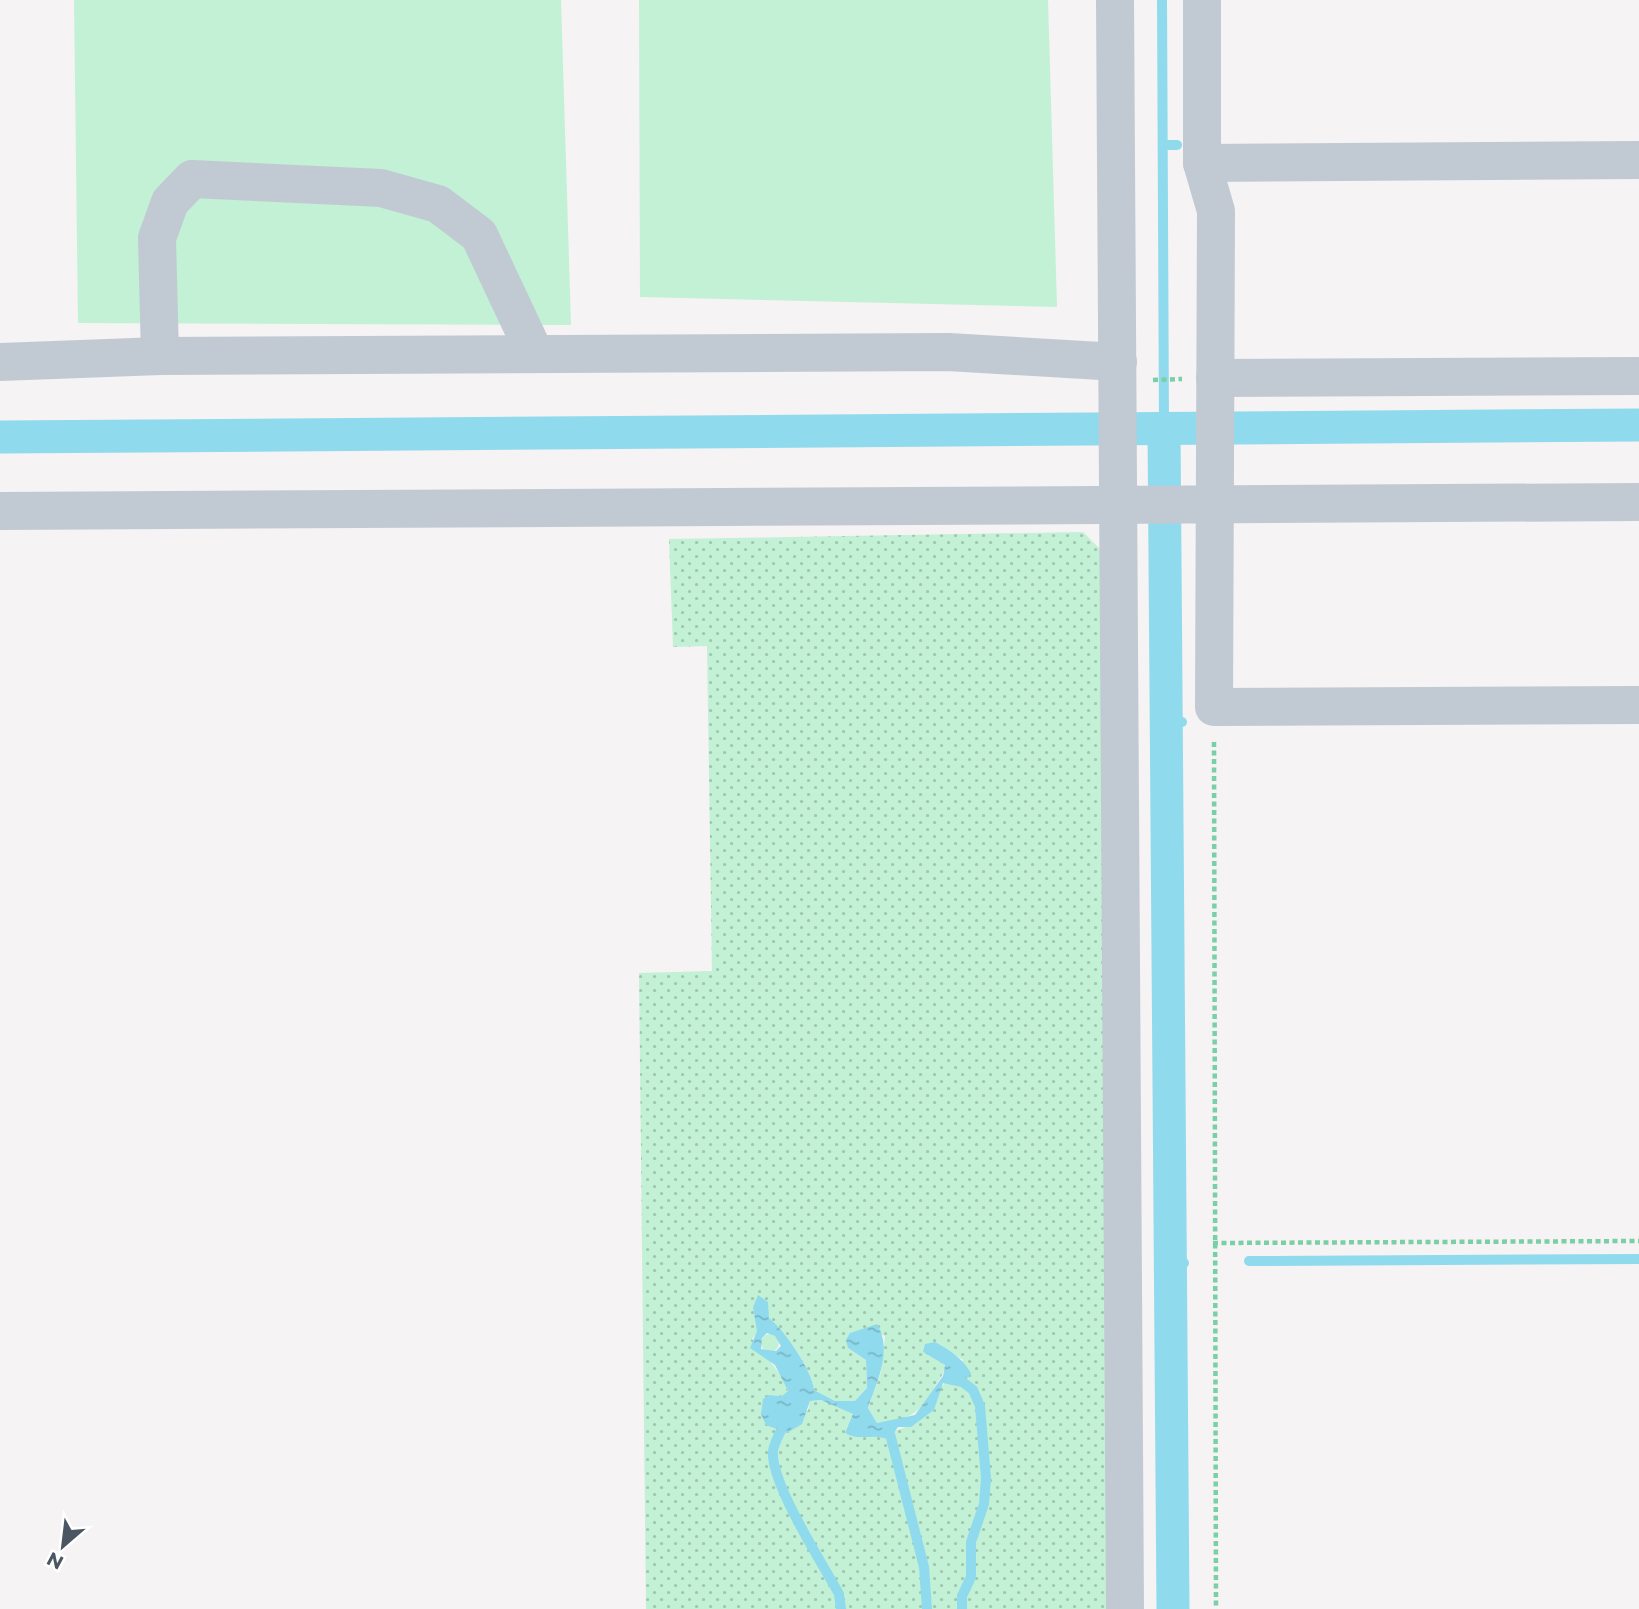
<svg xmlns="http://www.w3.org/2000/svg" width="1639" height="1609" font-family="Montserrat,sans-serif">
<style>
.grass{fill:#c3f1d5}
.park{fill:url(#park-dots);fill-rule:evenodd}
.water{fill:url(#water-ripples);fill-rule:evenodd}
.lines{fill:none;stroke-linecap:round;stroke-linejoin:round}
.stream{stroke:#90daee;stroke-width:10}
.canal{stroke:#90daee;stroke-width:33}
.path{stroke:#7ad0a6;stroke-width:4.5;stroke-dasharray:5 3.5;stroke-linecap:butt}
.minor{stroke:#c1cad2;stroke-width:38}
</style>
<defs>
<pattern id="park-dots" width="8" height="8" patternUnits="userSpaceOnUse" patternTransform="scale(1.75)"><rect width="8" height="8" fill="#c3f1d5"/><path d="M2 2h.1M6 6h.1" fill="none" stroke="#a0c6b0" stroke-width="1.8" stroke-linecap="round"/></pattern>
<pattern id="water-ripples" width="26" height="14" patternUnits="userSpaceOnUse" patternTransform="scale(1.75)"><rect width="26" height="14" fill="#90daee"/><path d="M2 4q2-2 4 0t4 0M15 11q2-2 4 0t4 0" fill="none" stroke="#78b4c4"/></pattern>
</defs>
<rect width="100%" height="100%" fill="#f5f3f3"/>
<!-- grass -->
<g class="grass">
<polygon points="74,0 561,0 571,325 78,323"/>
<polygon points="639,0 1048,0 1057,307 640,297"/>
<circle cx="770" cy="1343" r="9"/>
</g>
<!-- park -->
<path class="park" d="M1083,532L1106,555L1112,1609H646L639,973L712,971L707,646L673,647L669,539ZM769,1318C784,1329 813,1372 814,1390L835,1401L855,1402L867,1388L866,1360L848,1348L850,1333L866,1329L885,1336L881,1372L868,1408L877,1423C907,1418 917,1418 933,1390C938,1381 943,1377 945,1365L924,1352L935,1342L963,1360L939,1390L934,1410C905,1432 882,1437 845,1433L854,1414L821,1400L810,1401L808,1411L769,1395L782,1396L788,1392C781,1369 765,1358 752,1339Z"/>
<!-- water -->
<path class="water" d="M758,1295L768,1302L769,1318C784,1329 813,1372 814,1390L835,1401H855L867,1388L866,1360L848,1348L846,1340L850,1333L877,1324C893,1351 877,1381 868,1408L877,1423L915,1415L943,1376L945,1365L923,1352L925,1344L935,1342C951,1351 962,1358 971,1373L961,1387L943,1383L934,1410L911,1427H898L889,1440C875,1432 859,1442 845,1433L853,1414L821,1400L810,1401L802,1424L787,1433L766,1425L761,1414L763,1399L769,1395L782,1396L788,1391L775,1365L750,1348L757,1331L753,1307ZM767,1333L775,1336L781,1346L776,1351L761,1349L762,1338Z"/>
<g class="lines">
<!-- stream -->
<g class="stream">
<polyline points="1162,0 1164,428"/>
<polyline points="1163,145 1177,145"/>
<polyline points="1165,722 1182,722"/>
<polyline points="1249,1261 1639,1259"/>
<polyline points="1169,1263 1184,1263"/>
<polyline points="955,1376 973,1390 980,1406 986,1478 984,1504 971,1542 971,1577 962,1596 962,1609"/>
<path d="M783,1426C780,1433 774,1443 773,1451C770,1483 823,1564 839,1594L841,1609"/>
<polyline points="888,1426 924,1567 927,1609"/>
</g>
<!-- canal -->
<g class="canal">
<polyline points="1164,428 1173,1609"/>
<polyline points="0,437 1639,425"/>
</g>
<!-- path -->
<g class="path">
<polyline points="1153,380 1182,379"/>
<polyline points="1214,742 1216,1609"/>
<polyline points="1213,1243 1639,1241"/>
</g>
<!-- minor -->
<g class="minor">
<polyline points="1115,0 1125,1609"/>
<polyline points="1202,0 1202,163 1216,211 1214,707 1639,705"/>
<polyline points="1202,163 1639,160"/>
<polyline points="160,356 157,238 170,202 192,179 381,188 438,204 479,235 535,354"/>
<polyline points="0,362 160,356 948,352 1118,362"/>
<polyline points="1215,378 1639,376"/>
<polyline points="0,511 1639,502"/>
</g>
</g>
<!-- north arrow -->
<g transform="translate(63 1546) rotate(208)" stroke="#ffffff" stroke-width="5" paint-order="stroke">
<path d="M0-5L12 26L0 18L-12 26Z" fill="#4a5661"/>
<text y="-10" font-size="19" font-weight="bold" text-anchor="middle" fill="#4a5661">N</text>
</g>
</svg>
